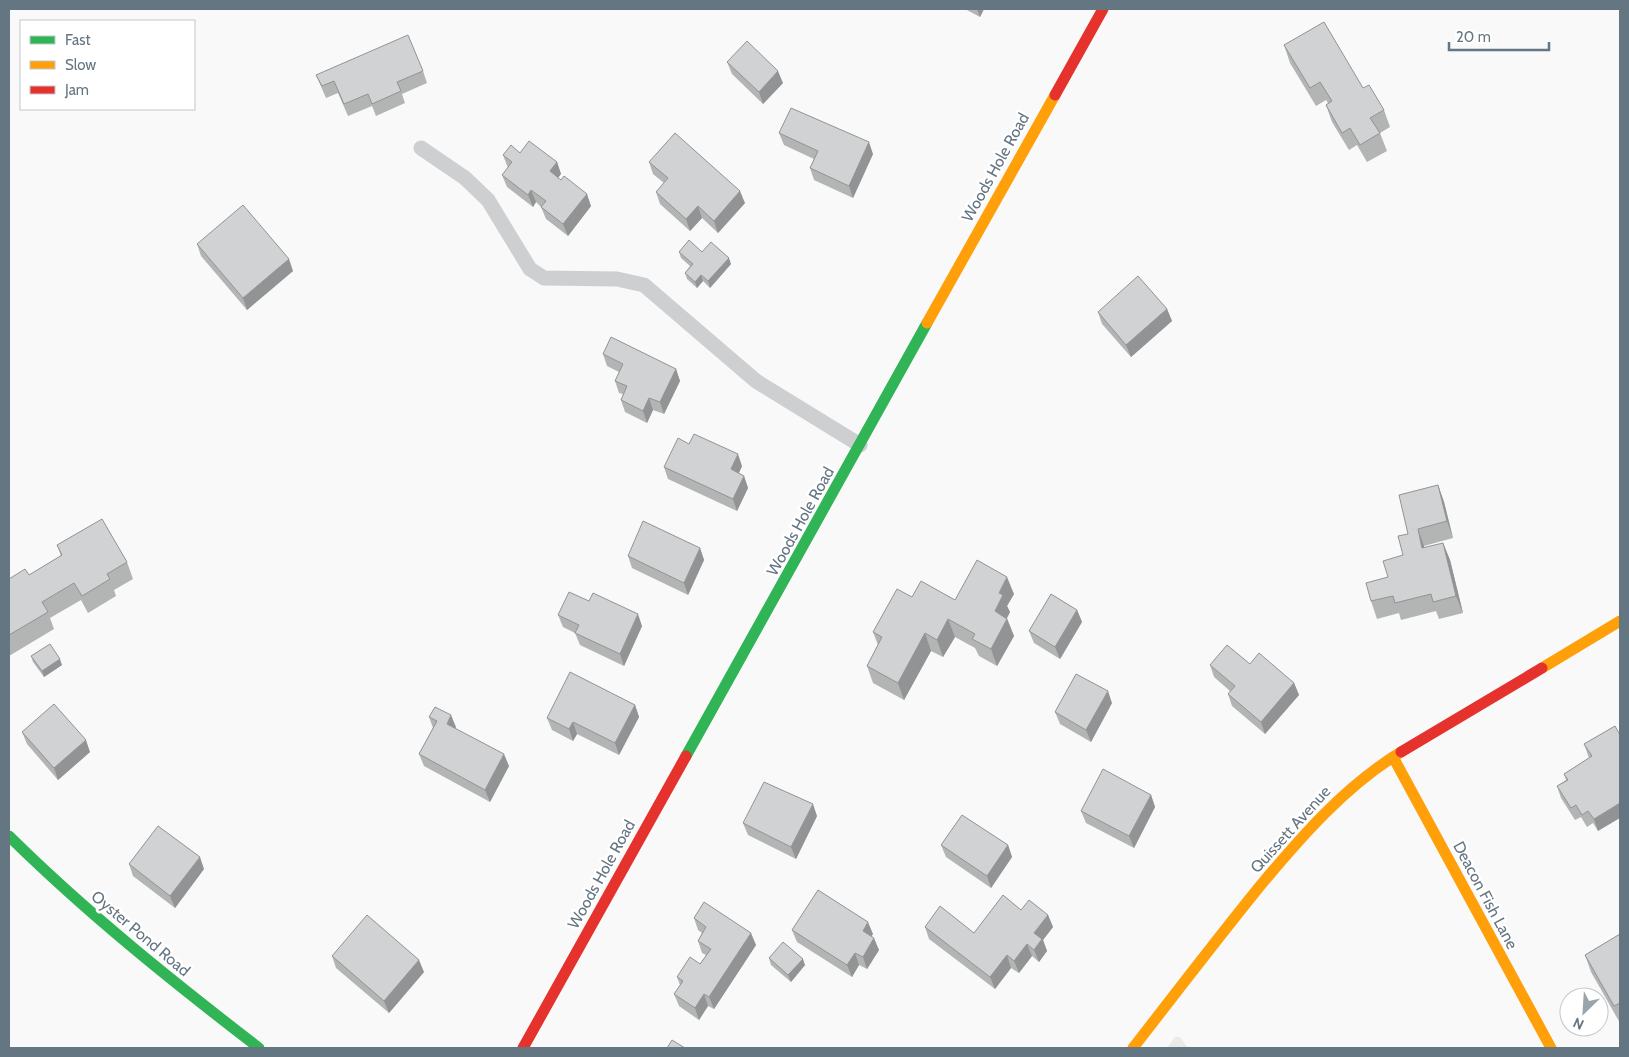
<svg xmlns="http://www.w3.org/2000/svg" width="1629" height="1057" font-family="Cabin,sans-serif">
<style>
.green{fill:#e8ebe6}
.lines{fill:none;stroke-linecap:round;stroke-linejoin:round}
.lane{stroke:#cecfd0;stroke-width:15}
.fast{stroke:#30b455;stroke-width:11}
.slow{stroke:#ff9f0a;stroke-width:11}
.jam{stroke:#e5322d;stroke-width:11}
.wall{fill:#b3b5b5}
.shaded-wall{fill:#929394}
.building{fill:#d0d2d3;stroke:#929394}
.labels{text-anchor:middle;stroke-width:5;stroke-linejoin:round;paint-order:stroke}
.street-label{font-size:16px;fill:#657683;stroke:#fff}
</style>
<rect width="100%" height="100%" fill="#f9f9f9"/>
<!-- green -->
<polygon class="green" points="1175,1037 1180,1037 1188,1048 1167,1048"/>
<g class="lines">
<!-- lane -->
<polyline class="lane" points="421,148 465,178 488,200 530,269 544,278 617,279 644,285 756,381 860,445"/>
<!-- fast -->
<g class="fast">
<polyline points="686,756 927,323"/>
<path d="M9,836C87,913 172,981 259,1048"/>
</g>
<!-- slow -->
<g class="slow">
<polyline points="927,323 1055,95"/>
<polyline points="1542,668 1620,621"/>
<polyline points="1393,757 1551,1048"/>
<path d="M1133,1048C1175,994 1217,939 1260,886C1301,837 1345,786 1401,752"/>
</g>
<!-- jam -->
<g class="jam">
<polyline points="1055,95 1103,9"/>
<polyline points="1401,752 1542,668"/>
<polyline points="523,1048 686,756"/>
</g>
</g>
<!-- wall -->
<g class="wall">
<polygon points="965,9 984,9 980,17"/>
<polygon points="1284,45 1363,88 1384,110 1390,127 1380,133 1387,151 1367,162 1357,145 1349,150 1332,122 1326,105 1328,103 1326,100 1316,106 1290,63"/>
<polygon points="727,62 783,83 763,104 732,74"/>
<polygon points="423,71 427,83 402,94 405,103 376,116 372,106 348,116 338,93 326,98 316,75"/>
<polygon points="779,133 873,154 853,198 814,180 810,168 814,159 784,145"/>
<polygon points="520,153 557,162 561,174 558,178 591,206 568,236 546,219 541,207 536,202 533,207 507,187 502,175 508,168 503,155"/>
<polygon points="649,162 745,203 718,233 702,218 690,231 660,204 656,192 664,183 653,174"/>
<polygon points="197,244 293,271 247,310 201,256"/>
<polygon points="679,252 702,252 731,264 710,288 703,281 697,288 687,279 685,273 690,266 681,258"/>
<polygon points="1167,309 1172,321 1131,357 1102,324 1098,312"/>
<polygon points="603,354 676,369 680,381 664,414 653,410 647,423 625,412 621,400 623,394 619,393 615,381 619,372 607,366"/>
<polygon points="742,466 739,473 744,476 748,488 737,511 668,479 664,467"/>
<polygon points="1438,485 1444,502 1453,538 1424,546 1424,548 1443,543 1450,560 1463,613 1439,619 1436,611 1401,620 1399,613 1377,619 1371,601 1403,555"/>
<polygon points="57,545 127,562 133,579 114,590 116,596 88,613 81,600 50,618 54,629 9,656 9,579 29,575 61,556"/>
<polygon points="700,548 704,560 688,595 632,568 628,556"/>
<polygon points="1014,594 1007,606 1010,612 1007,618 1014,636 997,666 979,656 975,648 955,637 943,657 931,651 904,700 873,683 867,666 878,645 873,632 912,597 955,600"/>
<polygon points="1077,610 1082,622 1060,659 1034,643 1029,631"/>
<polygon points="558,615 642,626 624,666 580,645 575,633 563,627"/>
<polygon points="31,656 62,665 44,677 33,662"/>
<polygon points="1250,664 1294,683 1299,695 1265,734 1232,706 1228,694 1230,691 1214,677 1210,665"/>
<polygon points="1112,703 1091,742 1060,724 1055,712"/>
<polygon points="635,705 639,717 619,755 577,734 573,741 552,730 547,718"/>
<polygon points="429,717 456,727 455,728 509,766 490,802 424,766 419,754 433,728"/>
<polygon points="1615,726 1598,831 1593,823 1587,827 1581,817 1575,820 1561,798 1557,786 1566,780 1564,774 1589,758 1584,744"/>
<polygon points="22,732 90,752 58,780 27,744"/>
<polygon points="1151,795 1155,807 1134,848 1086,823 1081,811"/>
<polygon points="817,816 796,859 748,835 743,823"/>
<polygon points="941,845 1008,845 1012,857 991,888 946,857"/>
<polygon points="129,864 204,869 175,908 133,876"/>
<polygon points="1021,910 1048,915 1053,927 1043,940 1047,951 1039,962 1032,956 1019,973 1011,968 995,989 929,939 925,927 974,933"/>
<polygon points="694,918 756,945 714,1009 708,1006 699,1020 679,1006 674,994 680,985 677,977 700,964 706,955 702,953 698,941 702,933 698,930"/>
<polygon points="792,930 873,934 871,936 879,950 867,969 859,965 852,977 797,942"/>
<polygon points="1620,934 1620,1023 1591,972 1585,955"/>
<polygon points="332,956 424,972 389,1013 336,968"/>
<polygon points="769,958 805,965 791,982 771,965"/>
</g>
<!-- shaded-wall -->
<g class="shaded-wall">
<polygon points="977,9 984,9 980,17"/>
<polygon points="778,71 783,83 763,104 759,92"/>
<polygon points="869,142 873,154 853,198 849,186"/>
<polygon points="557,162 561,174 554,183 550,171"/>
<polygon points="531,190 536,202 533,207 528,195"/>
<polygon points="740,191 745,203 718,233 714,221"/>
<polygon points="587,194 591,206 568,236 563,224"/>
<polygon points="698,206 702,218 690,231 686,219"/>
<polygon points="729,258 731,264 710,288 708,281"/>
<polygon points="289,259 293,271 247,310 243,298"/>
<polygon points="701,275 703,281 697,288 695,282"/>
<polygon points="1167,309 1172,321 1131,357 1126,345"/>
<polygon points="676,369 680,381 664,414 660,402"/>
<polygon points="649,398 653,410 647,423 643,411"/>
<polygon points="738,454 742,466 735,481 731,469"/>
<polygon points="744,476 748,488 737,511 733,499"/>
<polygon points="1438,485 1444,502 1453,538 1447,521"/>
<polygon points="1418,529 1424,546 1429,565 1422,548"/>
<polygon points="1443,543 1450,560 1463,613 1456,596"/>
<polygon points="700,548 704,560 688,595 684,583"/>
<polygon points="1007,577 1014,594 1007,606 1010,612 1001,629 995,611 999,593"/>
<polygon points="1077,610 1082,622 1060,659 1055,647"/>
<polygon points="638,614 642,626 624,666 620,654"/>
<polygon points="948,619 955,637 943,657 937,640"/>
<polygon points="1007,619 1014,636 997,666 991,649"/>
<polygon points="925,633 931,651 904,700 898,683"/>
<polygon points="60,659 62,665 44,677 42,671"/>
<polygon points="1294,683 1299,695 1265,734 1261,722"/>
<polygon points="1108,691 1112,703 1091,742 1086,730"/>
<polygon points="635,705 639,717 619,755 615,743"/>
<polygon points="451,715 456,727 451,736 447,724"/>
<polygon points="573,722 577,734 573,741 569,729"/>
<polygon points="86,740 90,752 58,780 54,768"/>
<polygon points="504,754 509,766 490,802 485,790"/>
<polygon points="1151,795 1155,807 1134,848 1129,836"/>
<polygon points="1620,803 1620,818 1598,831 1594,819"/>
<polygon points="813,804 817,816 796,859 791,847"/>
<polygon points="1008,845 1012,857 991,888 987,876"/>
<polygon points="200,857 204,869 175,908 170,896"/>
<polygon points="1048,915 1053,927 1043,940 1047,951 1039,962 1034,950 1034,933"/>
<polygon points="868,922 873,934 867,943 863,931"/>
<polygon points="751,933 756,945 714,1009 709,997"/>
<polygon points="874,938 879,950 867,969 863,957"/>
<polygon points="1027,944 1032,956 1019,973 1014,961"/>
<polygon points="855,953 859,965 852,977 847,965"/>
<polygon points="1007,955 1011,968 995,989 990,977"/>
<polygon points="803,959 805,965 791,982 788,975"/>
<polygon points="419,960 424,972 389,1013 384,1001"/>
<polygon points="704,994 708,1006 699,1020 695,1008"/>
</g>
<!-- building -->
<g class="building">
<polygon points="1324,22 1363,88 1369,85 1384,110 1370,118 1380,133 1360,145 1350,128 1342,133 1326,105 1332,101 1320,82 1310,88 1284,45"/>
<polygon points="408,35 423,71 397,82 401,91 372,104 368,94 344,104 334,81 322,86 316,75"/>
<polygon points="747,41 778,71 759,92 727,62"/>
<polygon points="791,108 869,142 849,186 810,168 818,151 779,133"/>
<polygon points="675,133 740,191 714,221 698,206 686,219 656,192 668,178 649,162"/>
<polygon points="529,141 557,162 550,171 561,180 564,176 587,194 563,224 541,207 546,201 531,190 528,195 502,175 512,162 503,155 511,145 520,153"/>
<polygon points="243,205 289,259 243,298 197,244"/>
<polygon points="689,240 702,252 711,242 729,258 708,281 701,275 695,282 685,273 693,264 679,252"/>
<polygon points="1138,276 1167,309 1126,345 1098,312"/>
<polygon points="611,337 676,369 660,402 649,398 643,411 621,400 627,386 615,381 623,364 603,354"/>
<polygon points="694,434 738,454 731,469 744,476 733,499 664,467 678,438 689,444"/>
<polygon points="1438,485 1447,521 1418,529 1422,548 1443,543 1456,596 1433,602 1431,594 1395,603 1393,596 1371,601 1366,583 1388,577 1383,561 1403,555 1398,536 1408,534 1399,495"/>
<polygon points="102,519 127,562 107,574 110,579 82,596 74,583 42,602 48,612 9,635 9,579 25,569 29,575 62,555 57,545"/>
<polygon points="643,521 700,548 684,583 628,556"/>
<polygon points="977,560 1007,577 999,593 1003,595 995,611 1007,619 991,649 972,639 975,634 948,619 937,640 925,633 898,683 867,666 882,637 873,632 897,589 912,597 921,581 955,600"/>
<polygon points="569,592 589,601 593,593 638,614 620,654 575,633 579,625 558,615"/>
<polygon points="1051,594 1077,610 1055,647 1029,631"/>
<polygon points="50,644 60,659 42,671 31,656"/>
<polygon points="1227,645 1250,664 1259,653 1294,683 1261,722 1228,694 1235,686 1210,665"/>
<polygon points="570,672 635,705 615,743 573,722 569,729 547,718"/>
<polygon points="1076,674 1108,691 1086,730 1055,712"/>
<polygon points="54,704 86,740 54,768 22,732"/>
<polygon points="435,707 451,715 447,724 504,754 485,790 419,754 437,721 429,717"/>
<polygon points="1615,726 1620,735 1620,803 1594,819 1588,811 1582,815 1576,805 1571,808 1557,786 1568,780 1564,774 1592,756 1584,744"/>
<polygon points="1103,769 1151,795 1129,836 1081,811"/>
<polygon points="764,782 813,804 791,847 743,823"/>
<polygon points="962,815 1008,845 987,876 941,845"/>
<polygon points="158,826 200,857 170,896 129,864"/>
<polygon points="818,890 868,922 863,931 874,938 863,957 855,953 847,965 792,930"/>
<polygon points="1003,895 1021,910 1029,900 1048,915 1034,933 1042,939 1034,950 1027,944 1014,961 1007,955 990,977 925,927 940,906 974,933"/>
<polygon points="704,902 751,933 709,997 704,994 695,1008 674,994 683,981 677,977 690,957 700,964 711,949 698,941 706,927 694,918"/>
<polygon points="367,915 419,960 384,1001 332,956"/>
<polygon points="1620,934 1620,1003 1614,1006 1585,955"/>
<polygon points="783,942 803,959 788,975 769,958"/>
<polygon points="672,1040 685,1048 667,1048"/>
</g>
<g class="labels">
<!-- street labels -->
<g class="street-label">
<text transform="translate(995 167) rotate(-61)" y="6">Woods Hole Road</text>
<text transform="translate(800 521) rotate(-61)" y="6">Woods Hole Road</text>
<text transform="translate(1290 829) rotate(-48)" y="6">Quissett Avenue</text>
<text transform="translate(601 874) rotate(-61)" y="6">Woods Hole Road</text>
<text transform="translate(1486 895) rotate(62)" y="6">Deacon Fish Lane</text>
<text transform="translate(141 933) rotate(40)" y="6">Oyster Pond Road</text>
</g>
</g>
<!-- border -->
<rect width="1629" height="1057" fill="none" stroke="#657683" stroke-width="20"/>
<!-- legend -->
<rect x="20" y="20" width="175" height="90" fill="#ffffff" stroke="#c1c8cd"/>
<rect x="30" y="36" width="25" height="8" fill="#30b455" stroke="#c1c8cd"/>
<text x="65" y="45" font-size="15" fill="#657683">Fast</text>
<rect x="30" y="61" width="25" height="8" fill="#ff9f0a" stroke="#c1c8cd"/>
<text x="65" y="70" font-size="15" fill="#657683">Slow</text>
<rect x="30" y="86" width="25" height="8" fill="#e5322d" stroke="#c1c8cd"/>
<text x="65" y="95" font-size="15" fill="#657683">Jam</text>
<!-- north arrow -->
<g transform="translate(1584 1012) rotate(205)"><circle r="24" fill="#ffffff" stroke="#c1c8cd"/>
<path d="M0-4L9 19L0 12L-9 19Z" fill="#99a4ac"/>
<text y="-8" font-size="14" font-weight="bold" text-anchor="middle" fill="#657683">N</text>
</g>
<!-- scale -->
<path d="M1449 42v8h100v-8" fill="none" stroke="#657683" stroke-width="2.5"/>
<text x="1456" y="42" font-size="15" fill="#657683" stroke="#ffffff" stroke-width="4" paint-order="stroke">20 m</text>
</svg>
